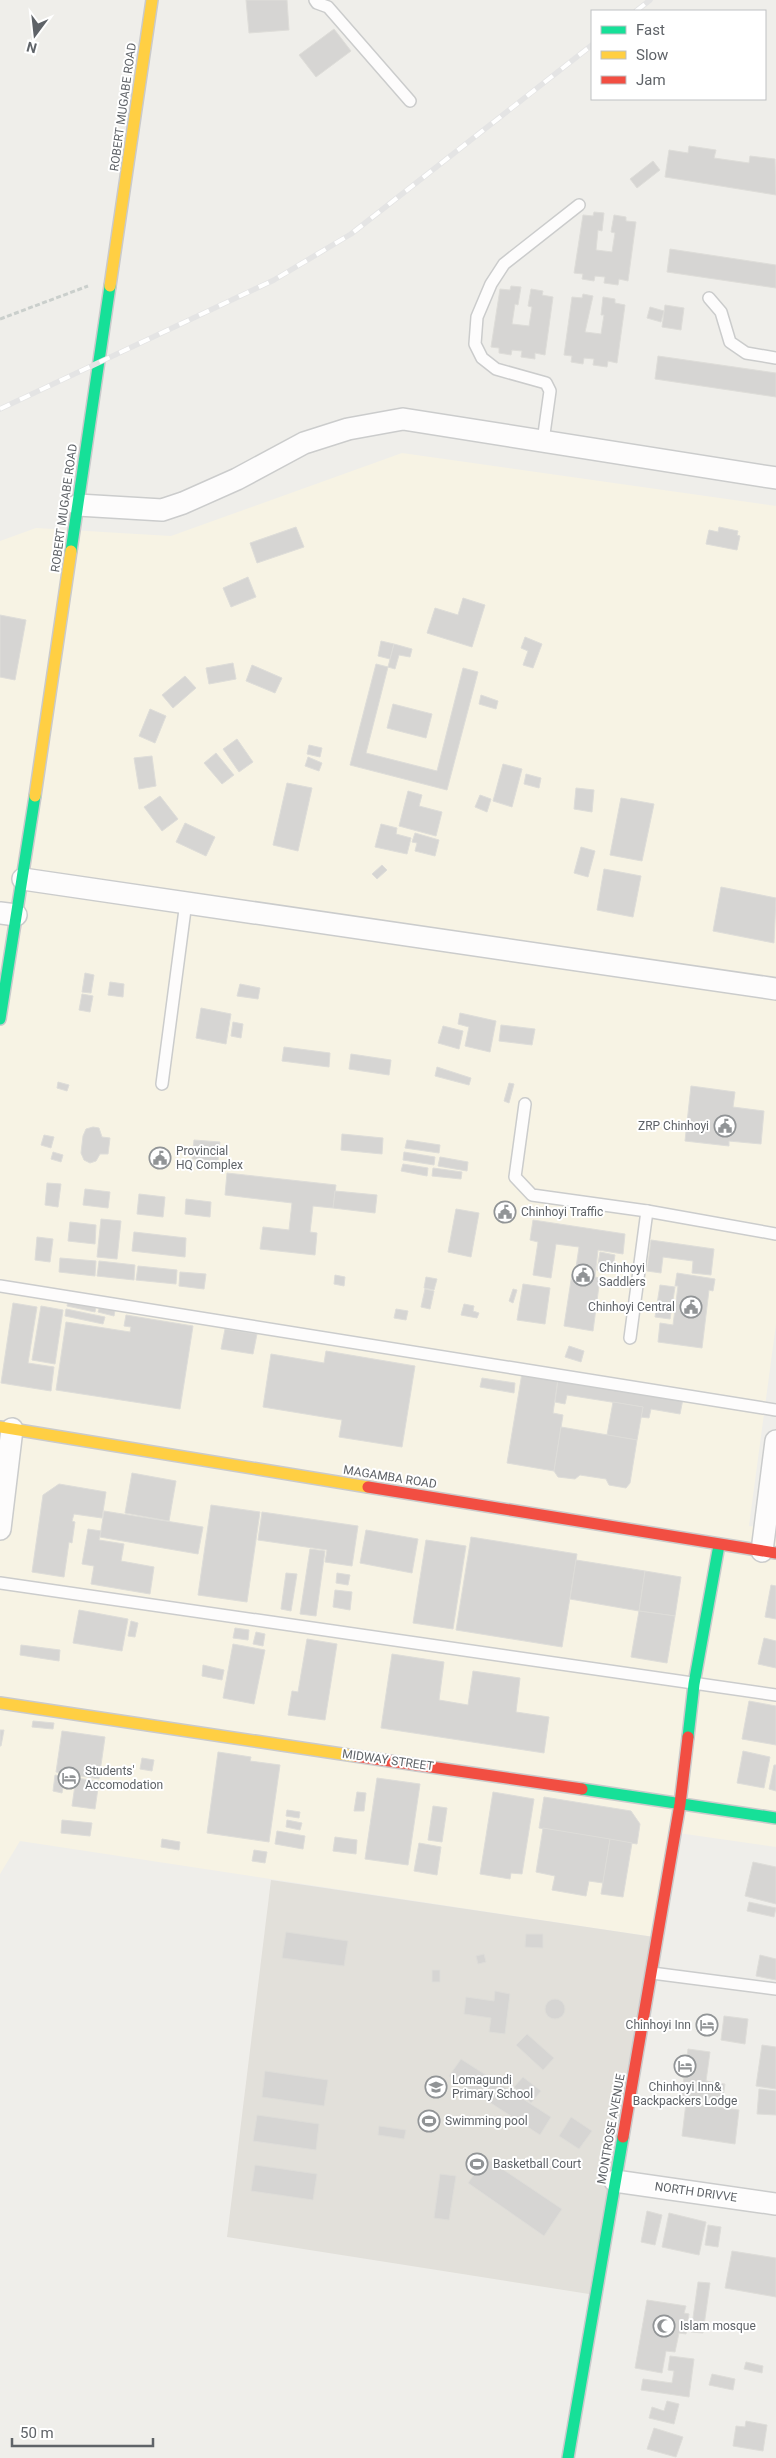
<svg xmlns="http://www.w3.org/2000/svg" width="776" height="2458" font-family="Roboto,sans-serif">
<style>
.commercial{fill:#f7f3e4}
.education{fill:#e2e0da}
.building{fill:#d6d5d3;stroke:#deddd9}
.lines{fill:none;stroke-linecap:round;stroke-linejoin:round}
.lane-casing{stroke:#cbcccc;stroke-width:14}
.street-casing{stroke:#cbcccc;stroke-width:24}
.fast-casing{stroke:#cacacb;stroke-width:14}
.slow-casing{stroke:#cacacb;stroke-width:14}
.jam-casing{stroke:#cacacb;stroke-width:14}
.path{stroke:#cacfcc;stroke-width:3;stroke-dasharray:5 2.5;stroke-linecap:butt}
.lane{stroke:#fdfcfc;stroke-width:11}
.street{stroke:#fdfcfc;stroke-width:21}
.fast{stroke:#16e098;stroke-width:11}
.slow{stroke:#ffcf43;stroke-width:11}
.jam{stroke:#f24e42;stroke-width:11}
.rail-casing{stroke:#e4e4e4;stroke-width:5.5}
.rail{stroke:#fff;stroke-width:4;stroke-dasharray:11;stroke-linecap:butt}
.labels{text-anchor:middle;stroke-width:4;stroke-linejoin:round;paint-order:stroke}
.street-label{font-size:12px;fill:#5f6368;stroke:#fff}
.poi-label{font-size:12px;fill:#5f6368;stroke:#fff;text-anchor:start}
</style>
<rect width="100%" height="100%" fill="#efeeea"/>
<!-- commercial -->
<polygon class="commercial" points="402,453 776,506 776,1324 749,1526 776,1529 776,1847 671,1832 654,1937 20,1841 0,1874 0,541 36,528 171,536"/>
<!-- education -->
<polygon class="education" points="271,1880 654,1937 589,2294 227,2237"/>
<!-- building -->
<g class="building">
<polygon points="246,0 287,0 289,30 249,33"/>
<polygon points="334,29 351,51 316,77 299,55"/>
<polygon points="689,146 716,150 714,158 749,163 750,156 775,159 776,195 665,177 669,150 688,153"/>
<polygon points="653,161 660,170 637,188 630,179"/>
<polygon points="594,212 604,213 602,231 598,230 596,250 612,252 615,233 611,232 614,215 626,217 626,221 636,222 628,281 619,279 618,285 604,283 605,277 595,276 594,281 582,279 583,274 574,273 583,215 593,216"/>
<polygon points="670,249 776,265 776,288 667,272"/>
<polygon points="511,286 521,287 518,305 515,304 512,324 529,326 532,307 528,306 531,289 543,291 542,295 553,297 545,355 535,353 535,359 521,357 522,351 512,350 511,355 499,353 499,348 491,347 500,289 510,290"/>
<polygon points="583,294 593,296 585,332 601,334 604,315 601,315 603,297 615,299 615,303 625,305 617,363 608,361 607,367 593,365 594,359 584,358 583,364 571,362 572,356 564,355 572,297 582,298"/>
<polygon points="665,305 684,308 681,330 662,327"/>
<polygon points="650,307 664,311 661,322 647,318"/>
<polygon points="658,356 776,373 776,397 655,379"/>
<polygon points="296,527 304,547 257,563 250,543"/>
<polygon points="719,527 738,531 737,535 740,536 737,550 706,544 709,530 718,532"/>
<polygon points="248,577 256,597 231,607 223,588"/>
<polygon points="463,598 485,605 472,647 427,633 435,608 458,615"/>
<polygon points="0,615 26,620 15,680 0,677"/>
<polygon points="525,637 542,644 533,668 523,665 528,651 521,648"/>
<polygon points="381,641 394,644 390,659 378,656"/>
<polygon points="394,644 412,649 410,657 399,655 395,669 388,667"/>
<polygon points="233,663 236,679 209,684 206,668"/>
<polygon points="376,664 388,667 366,753 437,771 463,668 478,672 447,790 350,765"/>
<polygon points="252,665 282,678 275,693 246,681"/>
<polygon points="185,676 196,688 173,708 162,695"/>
<polygon points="481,695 498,701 496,709 479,704"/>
<polygon points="393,704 432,714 426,738 387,728"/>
<polygon points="150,709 166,716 155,743 139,736"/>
<polygon points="237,739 253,762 239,772 223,749"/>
<polygon points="309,745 322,748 320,757 307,754"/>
<polygon points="216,753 234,775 222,784 204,763"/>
<polygon points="152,756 156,786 139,789 134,758"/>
<polygon points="308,757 322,763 319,771 305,766"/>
<polygon points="503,764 522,769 512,807 493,801"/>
<polygon points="526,774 541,778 539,788 524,784"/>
<polygon points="287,783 312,788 298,851 273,845"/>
<polygon points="576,788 594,790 592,812 574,809"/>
<polygon points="408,791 422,795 419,806 442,812 436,836 399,826"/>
<polygon points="480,795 491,799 487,812 475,807"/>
<polygon points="160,796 178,819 162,831 144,807"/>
<polygon points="621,798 654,804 642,861 610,855"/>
<polygon points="185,823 215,837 206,856 176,842"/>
<polygon points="381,824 397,828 396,834 411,838 407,854 375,847"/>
<polygon points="415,833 439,840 435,856 415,851 417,843 412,842"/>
<polygon points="581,847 595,851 588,877 574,873"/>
<polygon points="382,865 387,870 377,879 372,874"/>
<polygon points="604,869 641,876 633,917 597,910"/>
<polygon points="721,887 776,898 774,943 713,931"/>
<polygon points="85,973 94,975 91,993 82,992"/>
<polygon points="110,982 124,984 123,997 108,995"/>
<polygon points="240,984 260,988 258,999 237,996"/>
<polygon points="82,994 93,996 90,1012 79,1010"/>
<polygon points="201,1008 231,1014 226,1044 196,1038"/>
<polygon points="460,1013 496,1021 490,1052 465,1046 469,1027 458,1024"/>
<polygon points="233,1022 243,1024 241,1038 231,1036"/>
<polygon points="501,1025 535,1029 532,1045 499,1041"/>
<polygon points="443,1026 463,1031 459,1049 438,1043"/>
<polygon points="284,1047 330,1053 329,1067 282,1061"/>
<polygon points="351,1054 391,1060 389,1075 349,1069"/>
<polygon points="437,1067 471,1078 469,1085 435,1076"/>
<polygon points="58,1082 69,1085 67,1091 57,1088"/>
<polygon points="509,1083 514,1084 509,1103 504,1101"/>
<polygon points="691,1086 735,1092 733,1107 764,1111 761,1144 729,1141 729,1146 685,1141"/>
<polygon points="93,1127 99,1128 102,1137 110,1138 108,1154 100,1154 96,1161 90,1163 84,1160 81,1153 83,1136 86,1129"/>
<polygon points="342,1134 383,1138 382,1154 341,1150"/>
<polygon points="44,1135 54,1137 51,1148 41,1145"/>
<polygon points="194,1140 220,1142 218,1161 192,1159"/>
<polygon points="407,1140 440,1145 439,1153 405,1148"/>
<polygon points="53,1152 63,1155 61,1162 51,1159"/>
<polygon points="404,1152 435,1157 434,1165 403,1160"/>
<polygon points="440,1157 468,1162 467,1171 438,1166"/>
<polygon points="403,1164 428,1168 427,1176 401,1171"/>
<polygon points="433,1168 462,1172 461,1179 432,1176"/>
<polygon points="227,1173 336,1185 333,1208 313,1206 310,1232 317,1233 315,1255 260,1249 263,1227 289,1230 292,1203 225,1195"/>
<polygon points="47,1183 61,1184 58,1207 45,1205"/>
<polygon points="85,1189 110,1192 108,1208 83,1205"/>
<polygon points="335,1191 377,1195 375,1213 333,1208"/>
<polygon points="139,1194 165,1197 163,1217 137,1214"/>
<polygon points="186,1199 211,1202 210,1217 185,1214"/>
<polygon points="456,1209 479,1213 471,1257 448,1252"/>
<polygon points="101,1219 121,1221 117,1259 97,1257"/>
<polygon points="533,1220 625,1234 623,1254 598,1250 595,1277 600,1278 593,1331 564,1326 572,1274 575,1274 579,1247 556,1244 551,1278 533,1275 538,1242 530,1240"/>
<polygon points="70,1222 96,1225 95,1244 68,1241"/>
<polygon points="134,1232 186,1238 185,1257 132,1251"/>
<polygon points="37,1237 53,1239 50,1262 35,1260"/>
<polygon points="651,1240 714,1249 711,1275 692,1273 693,1261 663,1257 661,1273 647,1271"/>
<polygon points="600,1252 615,1255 612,1273 597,1270"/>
<polygon points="60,1258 96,1261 95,1276 59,1272"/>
<polygon points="99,1261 135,1265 134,1280 97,1276"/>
<polygon points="138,1266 177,1270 176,1284 136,1280"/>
<polygon points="180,1272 206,1274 204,1289 179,1286"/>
<polygon points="677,1273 715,1279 713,1291 709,1290 702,1348 658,1342 660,1323 673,1325 678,1286 675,1286"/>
<polygon points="335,1275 345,1277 344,1286 334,1284"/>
<polygon points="426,1277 437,1279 434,1290 424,1288"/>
<polygon points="523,1284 550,1288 545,1324 517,1320"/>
<polygon points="660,1285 675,1287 670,1319 655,1317"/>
<polygon points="425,1289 434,1291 430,1309 421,1307"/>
<polygon points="513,1289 517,1290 513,1303 509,1301"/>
<polygon points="68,1301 96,1306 95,1312 67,1306"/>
<polygon points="13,1303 37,1307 28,1363 54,1367 51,1391 1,1383"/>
<polygon points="464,1304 474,1306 473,1311 479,1313 477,1318 461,1315"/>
<polygon points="41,1306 63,1310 55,1364 32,1360"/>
<polygon points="100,1306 115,1310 114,1316 98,1312"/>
<polygon points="66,1309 105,1317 103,1324 65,1316"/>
<polygon points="396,1309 408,1311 406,1320 394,1318"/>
<polygon points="126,1315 193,1326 180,1409 56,1390 66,1322 130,1332 131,1327 124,1326"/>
<polygon points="225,1329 257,1334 253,1354 221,1349"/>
<polygon points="569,1346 584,1351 581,1362 565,1357"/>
<polygon points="326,1351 415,1366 402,1447 339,1437 342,1420 263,1407 271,1354 324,1363"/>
<polygon points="522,1373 558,1379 553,1413 563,1415 554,1471 507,1463"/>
<polygon points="482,1378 515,1383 514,1393 480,1387"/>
<polygon points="558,1379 683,1399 680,1414 651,1409 649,1418 641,1417 643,1407 567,1395 565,1404 555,1402"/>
<polygon points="613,1402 643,1407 637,1440 607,1435"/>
<polygon points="561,1427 637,1440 630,1483 626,1488 609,1485 606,1479 580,1475 575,1479 558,1477 554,1471"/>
<polygon points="132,1473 176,1481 169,1521 125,1513"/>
<polygon points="59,1484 106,1492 102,1518 74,1514 72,1521 75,1522 72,1543 69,1542 64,1577 32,1572 43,1495"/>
<polygon points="211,1505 260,1512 247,1602 198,1595"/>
<polygon points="104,1511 203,1527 198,1554 100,1537"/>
<polygon points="262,1512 358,1526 352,1566 325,1562 327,1550 258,1540"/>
<polygon points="88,1529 101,1531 99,1540 124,1544 121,1561 154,1567 150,1594 91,1584 94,1566 82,1564"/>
<polygon points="366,1530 418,1539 412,1573 360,1563"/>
<polygon points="471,1537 577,1554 562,1647 456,1630"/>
<polygon points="426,1540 466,1546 453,1629 413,1623"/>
<polygon points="310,1549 325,1551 316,1616 300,1614"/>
<polygon points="576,1560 645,1571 639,1611 570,1599"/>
<polygon points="645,1571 681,1577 675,1616 639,1611"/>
<polygon points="286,1573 297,1574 291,1611 281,1609"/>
<polygon points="337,1573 350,1575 348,1585 336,1583"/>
<polygon points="771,1585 776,1586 776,1619 765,1617"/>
<polygon points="335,1590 352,1592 350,1610 333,1607"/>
<polygon points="79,1610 128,1619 122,1651 73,1643"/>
<polygon points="639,1611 675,1616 667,1663 631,1657"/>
<polygon points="131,1621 138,1623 135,1637 128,1636"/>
<polygon points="235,1628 249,1630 248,1640 233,1638"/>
<polygon points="256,1632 265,1634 263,1646 253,1644"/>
<polygon points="764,1638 776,1641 776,1668 758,1664"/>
<polygon points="307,1639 337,1644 325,1720 288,1715 292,1691 298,1692"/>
<polygon points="233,1644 265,1650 254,1704 223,1698"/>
<polygon points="21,1645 60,1650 59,1661 20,1655"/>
<polygon points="392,1654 444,1662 439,1700 468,1705 473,1671 520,1678 516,1712 549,1717 544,1753 381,1728"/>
<polygon points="203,1665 224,1670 222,1680 202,1676"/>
<polygon points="749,1701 776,1706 776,1745 742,1739"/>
<polygon points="33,1721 54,1723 53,1729 32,1727"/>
<polygon points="0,1730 4,1730 1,1746 0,1746"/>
<polygon points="62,1731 105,1737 99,1779 56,1772"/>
<polygon points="743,1751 770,1757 764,1788 737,1783"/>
<polygon points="218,1752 251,1757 250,1761 280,1765 269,1842 207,1833"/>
<polygon points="142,1758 154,1760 152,1771 140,1769"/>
<polygon points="774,1765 776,1765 776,1791 769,1789"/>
<polygon points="55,1775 65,1777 62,1793 53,1791"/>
<polygon points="76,1778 99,1781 95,1809 72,1806"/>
<polygon points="377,1778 420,1784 408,1865 365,1859"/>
<polygon points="357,1792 366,1793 364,1811 354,1811"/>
<polygon points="493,1792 534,1799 522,1874 511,1873 510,1879 480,1874"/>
<polygon points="544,1797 631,1811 640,1824 637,1844 539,1828"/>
<polygon points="433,1806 447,1808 442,1842 428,1840"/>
<polygon points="287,1810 300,1812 299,1818 286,1816"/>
<polygon points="62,1820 92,1823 90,1836 61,1833"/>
<polygon points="287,1820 302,1823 300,1830 286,1827"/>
<polygon points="543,1828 610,1839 603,1883 589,1881 586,1896 552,1890 555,1876 536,1872"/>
<polygon points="277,1831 305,1836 303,1849 275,1844"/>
<polygon points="335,1837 357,1840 356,1854 333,1851"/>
<polygon points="162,1839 180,1842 179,1850 161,1847"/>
<polygon points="610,1839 632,1843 623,1897 601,1894"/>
<polygon points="419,1843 441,1847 437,1875 414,1871"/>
<polygon points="254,1850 267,1852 265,1863 252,1861"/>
<polygon points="753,1862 776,1867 776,1904 745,1896"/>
<polygon points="749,1902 776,1908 774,1917 747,1911"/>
<polygon points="286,1932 348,1941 344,1966 282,1958"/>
<polygon points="526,1934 543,1934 543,1948 525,1947"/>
<polygon points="484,1954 486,1962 478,1964 476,1956"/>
<polygon points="760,1955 776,1959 776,1980 756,1976"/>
<rect x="432" y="1970" width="8" height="12"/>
<polygon points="495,1991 510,1994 505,2034 489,2032 491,2018 464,2014 466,1997 494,2001"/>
<circle cx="555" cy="2009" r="10"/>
<polygon points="724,2016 748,2019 745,2044 721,2040"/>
<polygon points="527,2034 554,2058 543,2070 516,2045"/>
<polygon points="762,2045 776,2047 776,2089 756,2086"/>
<polygon points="688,2049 710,2052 706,2081 725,2084 722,2104 681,2098"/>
<polygon points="461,2059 551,2117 540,2135 449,2076"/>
<polygon points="265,2071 328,2080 324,2106 262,2097"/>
<polygon points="523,2077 541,2091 531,2103 514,2087"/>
<polygon points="759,2089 776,2091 776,2115 757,2114"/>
<polygon points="686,2103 739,2110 735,2144 682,2136"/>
<polygon points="257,2115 319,2124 316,2150 253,2141"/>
<polygon points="571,2117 592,2131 579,2149 559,2136"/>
<polygon points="379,2126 406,2130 404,2139 378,2135"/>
<polygon points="486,2158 562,2209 544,2236 468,2183"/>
<polygon points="255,2165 317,2174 313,2200 251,2191"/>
<polygon points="440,2174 456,2176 449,2220 434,2218"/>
<polygon points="647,2211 662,2215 655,2245 641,2242"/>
<polygon points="669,2213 706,2222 699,2255 662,2247"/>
<polygon points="708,2225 721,2227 718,2247 705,2245"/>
<polygon points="732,2251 776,2258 776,2297 725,2288"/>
<polygon points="698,2282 710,2283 703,2333 691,2332"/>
<polygon points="647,2300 686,2306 684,2313 689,2314 686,2334 679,2333 675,2352 666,2351 662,2373 635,2368"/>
<polygon points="670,2356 694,2359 689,2397 641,2390 643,2379 672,2383 674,2371 668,2370"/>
<polygon points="746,2362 763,2366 762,2373 744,2369"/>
<polygon points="712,2374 735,2379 733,2390 709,2385"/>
<polygon points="667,2401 679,2404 674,2424 649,2418 652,2407 664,2411"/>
<polygon points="746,2421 767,2425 763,2451 733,2446 736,2426 745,2427"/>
<polygon points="654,2428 683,2437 676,2457 647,2449"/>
</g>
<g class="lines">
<!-- lane casing -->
<g class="lane-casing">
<g id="lane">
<polyline points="315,0 317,3 328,7 410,101"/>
<polyline points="709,298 721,312 730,342 746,353 776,358"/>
<polyline points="543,441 550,391 546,383 496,369 482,358 475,344 477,317 491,284 504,264 579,205"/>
<polyline points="162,1084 186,902"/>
<polyline points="525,1104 515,1177 532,1195 647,1211 776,1234"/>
<polyline points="0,1286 776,1410"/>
<polyline points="630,1338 647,1211"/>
<polyline points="0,1583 776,1695"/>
<polyline points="652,1973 776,1989"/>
</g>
</g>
<!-- street casing -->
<g class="street-casing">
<g id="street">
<polyline points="78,505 162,510 183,503 237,479 304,443 348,429 403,419 776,478"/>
<polyline points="23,879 776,989"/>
<polyline points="0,913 16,915"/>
<polyline points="0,1529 12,1429"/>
<polyline points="762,1551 776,1441"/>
<polyline points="615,2181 776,2204"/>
</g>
</g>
<!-- fast casing -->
<g class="fast-casing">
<g id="fast">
<polyline points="71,551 110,286"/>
<polyline points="0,1019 35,796"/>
<polyline points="688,1737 694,1684 719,1545"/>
<polyline points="582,1789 776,1818"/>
<polyline points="568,2458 623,2137"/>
</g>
</g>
<!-- slow casing -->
<g class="slow-casing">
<g id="slow">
<polyline points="110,286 152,0"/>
<polyline points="35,796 71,551"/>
<polyline points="0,1427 368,1487"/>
<polyline points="0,1703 355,1756"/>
</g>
</g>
<!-- jam casing -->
<g class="jam-casing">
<g id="jam">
<polyline points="368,1487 776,1553"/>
<polyline points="355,1756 582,1789"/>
<polyline points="623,2137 680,1804 688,1737"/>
</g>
</g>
<!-- path -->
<polyline class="path" points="0,319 88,286"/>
<!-- lane -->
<use href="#lane" class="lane"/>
<!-- street -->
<use href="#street" class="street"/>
<!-- fast -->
<use href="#fast" class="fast"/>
<!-- slow -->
<use href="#slow" class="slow"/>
<!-- jam -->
<use href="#jam" class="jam"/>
<!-- rail casing -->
<g class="rail-casing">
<g id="rail">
<polyline points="636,11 650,0"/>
<polyline points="0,409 274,280 351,234 592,45"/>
</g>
</g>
<!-- rail -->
<use href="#rail" class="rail"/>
</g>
<!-- icons -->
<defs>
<g id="civic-ring" transform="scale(1.125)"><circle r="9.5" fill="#fff" stroke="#919496" stroke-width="1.5"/><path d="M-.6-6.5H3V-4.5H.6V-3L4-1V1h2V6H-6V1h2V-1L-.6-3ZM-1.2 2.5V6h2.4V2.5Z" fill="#919496"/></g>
<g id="hotel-ring" transform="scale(1.125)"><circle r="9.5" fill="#fff" stroke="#919496" stroke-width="1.5"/><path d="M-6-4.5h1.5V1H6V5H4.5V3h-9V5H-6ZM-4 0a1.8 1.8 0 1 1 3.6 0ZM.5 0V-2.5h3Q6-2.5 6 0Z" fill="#919496"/></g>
<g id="school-ring" transform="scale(1.125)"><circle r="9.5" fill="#fff" stroke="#919496" stroke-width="1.5"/><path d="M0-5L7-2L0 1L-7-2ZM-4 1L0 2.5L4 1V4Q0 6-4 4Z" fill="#919496"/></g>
<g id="stadium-ring" transform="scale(1.125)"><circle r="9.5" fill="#fff" stroke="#919496" stroke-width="1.5"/><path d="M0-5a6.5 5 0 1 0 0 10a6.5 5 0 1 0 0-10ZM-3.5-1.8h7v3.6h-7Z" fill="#919496"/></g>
<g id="mosque-ring" transform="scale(1.125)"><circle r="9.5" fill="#fff" stroke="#919496" stroke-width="1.5"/><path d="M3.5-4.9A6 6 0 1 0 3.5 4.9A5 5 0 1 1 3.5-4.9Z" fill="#919496"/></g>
</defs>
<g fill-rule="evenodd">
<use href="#civic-ring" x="725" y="1126"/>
<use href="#civic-ring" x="160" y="1158"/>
<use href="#civic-ring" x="505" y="1212"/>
<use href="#civic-ring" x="583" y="1275"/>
<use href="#civic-ring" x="691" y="1307"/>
<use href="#hotel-ring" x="69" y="1778"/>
<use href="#hotel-ring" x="707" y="2025"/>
<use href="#hotel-ring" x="685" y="2066"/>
<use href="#school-ring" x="436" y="2087"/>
<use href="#stadium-ring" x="429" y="2121"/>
<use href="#stadium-ring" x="477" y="2164"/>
<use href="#mosque-ring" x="664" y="2326"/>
</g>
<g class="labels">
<!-- street labels -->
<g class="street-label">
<text transform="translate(123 107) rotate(-82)" y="4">ROBERT MUGABE ROAD</text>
<text transform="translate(64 508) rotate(-82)" y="4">ROBERT MUGABE ROAD</text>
<text transform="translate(390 1477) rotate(9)" y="4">MAGAMBA ROAD</text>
<text transform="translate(388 1760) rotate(8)" y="4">MIDWAY STREET</text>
<text transform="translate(611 2129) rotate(-80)" y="4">MONTROSE AVENUE</text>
<text transform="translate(696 2192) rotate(8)" y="4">NORTH DRIVVE</text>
</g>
<!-- poi labels -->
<g class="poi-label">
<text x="709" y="1130" text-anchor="end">ZRP Chinhoyi</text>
<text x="176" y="1155">Provincial<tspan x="176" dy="14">HQ Complex</tspan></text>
<text x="521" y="1216">Chinhoyi Traffic</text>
<text x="599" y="1272">Chinhoyi<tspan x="599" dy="14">Saddlers</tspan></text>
<text x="675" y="1311" text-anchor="end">Chinhoyi Central</text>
<text x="85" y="1775">Students'<tspan x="85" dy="14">Accomodation</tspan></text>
<text x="691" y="2029" text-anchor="end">Chinhoyi Inn</text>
<text x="452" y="2084">Lomagundi<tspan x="452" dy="14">Primary School</tspan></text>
<text x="685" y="2091" text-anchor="middle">Chinhoyi Inn&amp;<tspan x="685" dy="14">Backpackers Lodge</tspan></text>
<text x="445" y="2125">Swimming pool</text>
<text x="493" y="2168">Basketball Court</text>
<text x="680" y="2330">Islam mosque</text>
</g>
</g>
<!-- legend -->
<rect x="591" y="10" width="175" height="90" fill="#ffffff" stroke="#bfc1c3"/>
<rect x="601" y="26" width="25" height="8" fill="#16e098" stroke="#bfc1c3"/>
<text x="636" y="35" font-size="15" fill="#5f6368">Fast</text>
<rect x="601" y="51" width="25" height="8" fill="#ffcf43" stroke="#bfc1c3"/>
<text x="636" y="60" font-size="15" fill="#5f6368">Slow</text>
<rect x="601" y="76" width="25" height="8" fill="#f24e42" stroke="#bfc1c3"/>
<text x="636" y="85" font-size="15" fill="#5f6368">Jam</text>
<!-- north arrow -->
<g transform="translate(35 35) rotate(195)" stroke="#ffffff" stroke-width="4" paint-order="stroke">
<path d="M0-4L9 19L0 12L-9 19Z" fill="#5f6368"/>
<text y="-8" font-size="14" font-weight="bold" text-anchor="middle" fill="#5f6368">N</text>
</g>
<!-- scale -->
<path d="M12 2438v8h141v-8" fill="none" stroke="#5f6368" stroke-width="2.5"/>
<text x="20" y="2438" font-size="15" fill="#5f6368" stroke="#ffffff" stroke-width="4" paint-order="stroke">50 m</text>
</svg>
